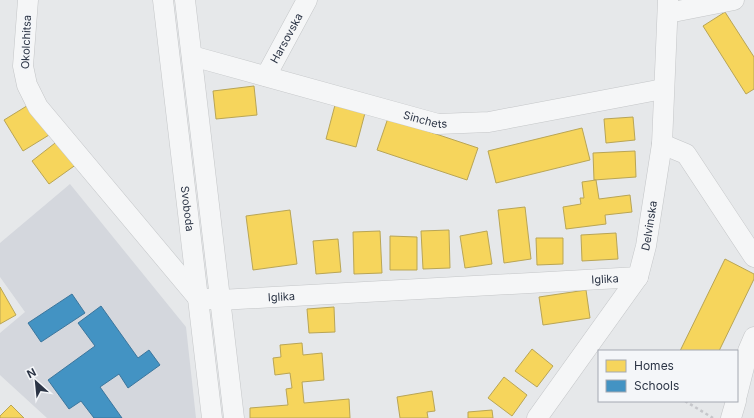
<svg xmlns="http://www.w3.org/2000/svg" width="754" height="418" font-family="Inter,sans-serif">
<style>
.built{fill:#d4d7dd}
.homes{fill:#f6d55c;stroke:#b9a555}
.schools{fill:#4393c3;stroke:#3c769d}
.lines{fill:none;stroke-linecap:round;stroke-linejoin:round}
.minor-casing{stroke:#c4c6c8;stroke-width:21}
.path{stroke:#c5c6ca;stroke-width:2.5;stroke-dasharray:3 3;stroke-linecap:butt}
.minor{stroke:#f5f6f7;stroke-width:20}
.labels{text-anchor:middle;stroke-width:4;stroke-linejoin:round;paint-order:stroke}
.street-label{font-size:11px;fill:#2b3445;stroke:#f4f6f9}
</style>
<rect width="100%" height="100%" fill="#e6e8ea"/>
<!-- built -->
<polygon class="built" points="70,184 186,327 196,418 47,418 0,375 0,333 25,312 0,277 0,243"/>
<!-- homes -->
<g class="homes">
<polygon points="725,12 754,57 754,89 746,94 703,26"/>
<polygon points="254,86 257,115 216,119 213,91"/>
<polygon points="30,104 49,135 23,151 4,120"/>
<polygon points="335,105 365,113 356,147 326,139"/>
<polygon points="633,117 635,140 606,143 604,119"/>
<polygon points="388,118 478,148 467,180 377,150"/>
<polygon points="582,128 590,160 496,183 488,151"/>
<polygon points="59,140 77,164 49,184 32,161"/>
<polygon points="635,151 636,177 594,180 593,153"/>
<polygon points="596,180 599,199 630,195 632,212 605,215 606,224 566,229 563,207 581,204 580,198 584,198 582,182"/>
<polygon points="525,207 531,259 504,263 498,210"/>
<polygon points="290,210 297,264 253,270 246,216"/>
<polygon points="449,230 450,268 423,269 421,231"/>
<polygon points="380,231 382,273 354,274 353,232"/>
<polygon points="487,231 492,264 465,268 460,236"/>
<polygon points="616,233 618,259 582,261 581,235"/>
<polygon points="390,236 417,237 417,270 390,270"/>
<polygon points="536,238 563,238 563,264 537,265"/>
<polygon points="338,239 341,272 316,274 313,241"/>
<polygon points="725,259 754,274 754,279 719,351 680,351"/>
<polygon points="0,287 16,315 0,324"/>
<polygon points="586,290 590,318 543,325 539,297"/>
<polygon points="334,307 335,332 309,333 307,309"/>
<polygon points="302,343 303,355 322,353 324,380 302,382 304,403 349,399 350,418 250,418 250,408 288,405 286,389 292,388 290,373 275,375 273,358 281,357 280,345"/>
<polygon points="532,349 553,366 537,387 515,371"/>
<polygon points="504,377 527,395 512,416 488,398"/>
<polygon points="432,391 435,411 427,412 428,418 400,418 397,397"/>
<polygon points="11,405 24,418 0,418 0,416"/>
<polygon points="492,410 493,418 468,418 468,412"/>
</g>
<!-- schools -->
<g class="schools">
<polygon points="72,294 85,313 41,342 28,323"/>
<polygon points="101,306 138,358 149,350 160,365 128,388 119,374 100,387 122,418 94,418 81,401 69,409 48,380 95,346 78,323"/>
</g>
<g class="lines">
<!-- minor casing -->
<g class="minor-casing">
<g id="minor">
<path id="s1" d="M28,0L23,66L27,85L38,107L198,298L220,300L638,277"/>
<path id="s2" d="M163,0L212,418"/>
<polyline points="185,0 234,418"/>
<polyline points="668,13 734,0"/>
<path id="s3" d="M192,56L438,124L489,122L663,89"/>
<path id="s4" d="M266,76L307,0"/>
<polyline points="662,144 686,154 754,257"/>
<polyline points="737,395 748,351 754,337"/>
<path id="s5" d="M537,418L638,277L646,246L662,144L668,0"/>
<polyline points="731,418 736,401"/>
</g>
</g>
<!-- path -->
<polyline class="path" points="685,401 713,418"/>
<!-- minor -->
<use href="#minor" class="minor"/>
</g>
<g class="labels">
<!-- street labels -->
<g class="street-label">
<text dy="4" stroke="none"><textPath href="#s4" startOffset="43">Harsovska</textPath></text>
<text transform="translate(26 42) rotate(-88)" y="4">Okolchitsa</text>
<text dy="4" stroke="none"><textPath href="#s3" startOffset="242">Sinchets</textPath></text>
<text dy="4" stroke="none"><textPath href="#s2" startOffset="210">Svoboda</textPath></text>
<text dy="4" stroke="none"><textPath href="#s5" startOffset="226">Delvinska</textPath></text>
<text dy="4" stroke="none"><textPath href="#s1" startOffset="767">Iglika</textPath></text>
<text dy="4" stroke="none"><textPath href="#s1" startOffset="443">Iglika</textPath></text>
</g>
</g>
<!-- legend -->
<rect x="598" y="350" width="140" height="52" fill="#f4f6f9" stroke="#a4a8b1"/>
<rect x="606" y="360" width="20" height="12" fill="#f6d55c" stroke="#a4a8b1"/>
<text x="634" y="370" font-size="12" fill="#2b3445">Homes</text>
<rect x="606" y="380" width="20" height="12" fill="#4393c3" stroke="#a4a8b1"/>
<text x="634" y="390" font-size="12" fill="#2b3445">Schools</text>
<!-- north arrow -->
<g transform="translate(36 382) rotate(333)" stroke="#f4f6f9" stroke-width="3" paint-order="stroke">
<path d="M0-3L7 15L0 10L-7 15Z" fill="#2b3445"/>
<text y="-6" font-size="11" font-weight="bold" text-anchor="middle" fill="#2b3445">N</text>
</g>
</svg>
